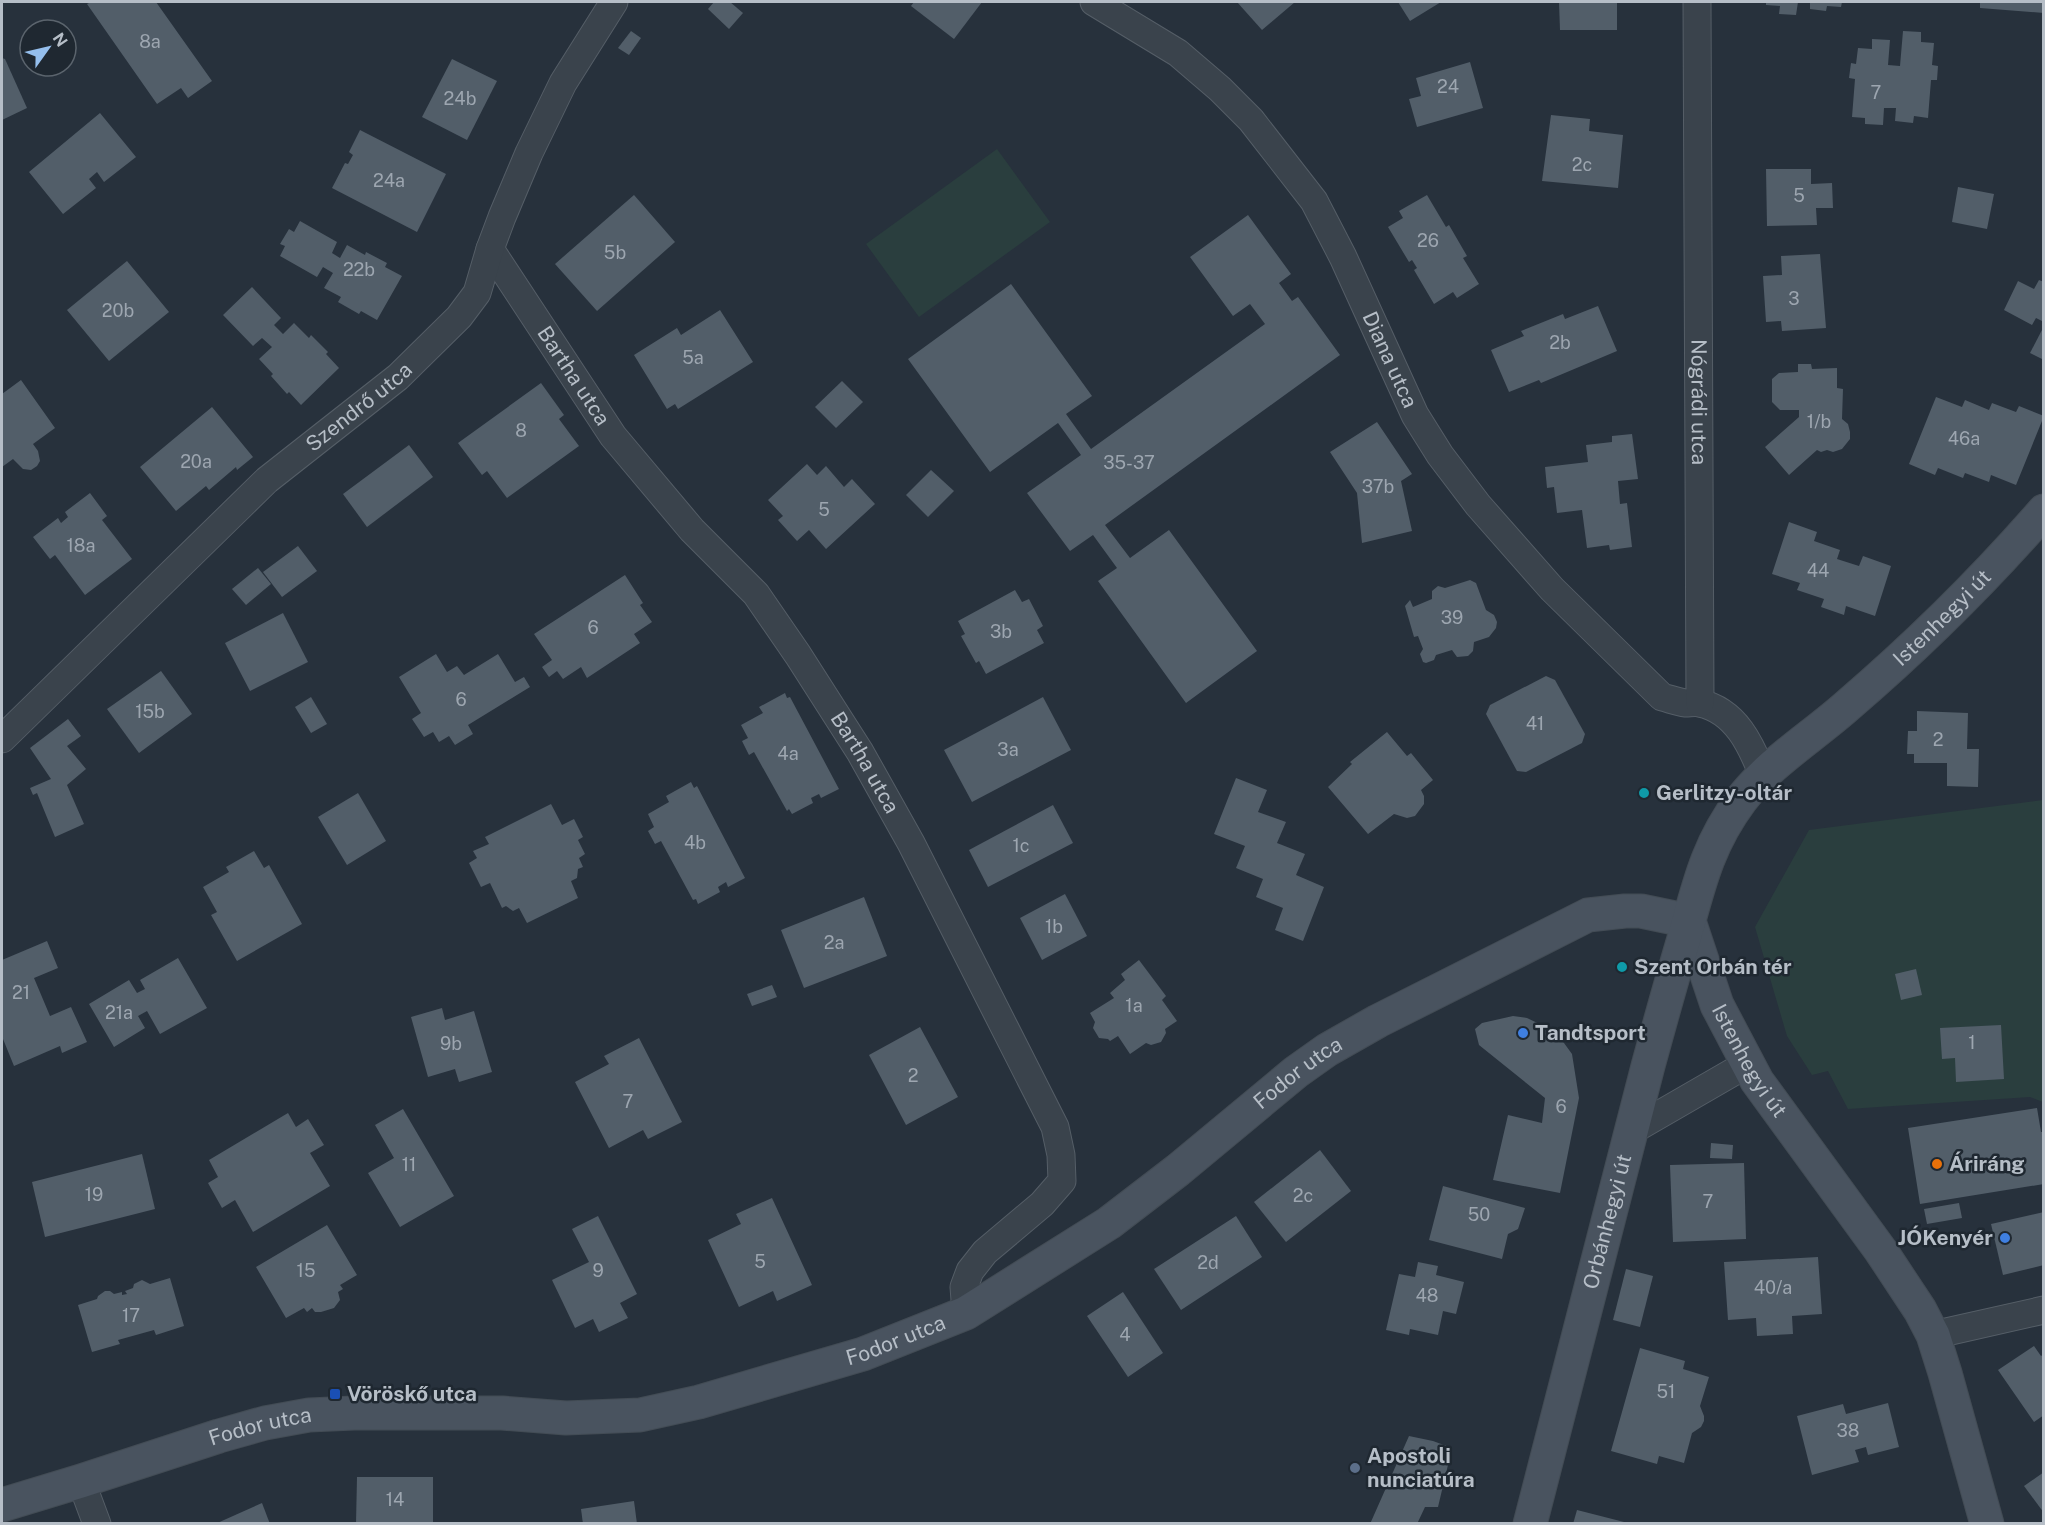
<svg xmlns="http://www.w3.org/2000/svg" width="2045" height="1525" font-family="'Public Sans',sans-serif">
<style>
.green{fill:#2a3e3e}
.building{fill:#525e69}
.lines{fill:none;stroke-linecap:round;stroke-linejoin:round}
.street-casing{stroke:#555e67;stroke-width:29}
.secondary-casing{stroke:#434c55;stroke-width:35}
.street{stroke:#3a434c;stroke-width:27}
.secondary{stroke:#49535f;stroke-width:33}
.culture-dot{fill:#0f9aa8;stroke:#1f2831;stroke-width:2}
.shop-dot{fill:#3f7fe0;stroke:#1f2831;stroke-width:2}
.food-dot{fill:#e8710a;stroke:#1f2831;stroke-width:2}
.transit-dot{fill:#1a4fb4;stroke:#1f2831;stroke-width:2}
.service-dot{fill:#5c6f8a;stroke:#1f2831;stroke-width:2}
.labels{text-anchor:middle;stroke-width:5;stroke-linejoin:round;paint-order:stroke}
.number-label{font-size:18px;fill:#9da6b0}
.street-label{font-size:21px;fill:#b6bec7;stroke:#1f2831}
.poi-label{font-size:21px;font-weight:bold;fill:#b6bec7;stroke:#1f2831;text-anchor:start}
</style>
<rect width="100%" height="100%" fill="#27313c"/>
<!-- green -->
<g class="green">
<polygon points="997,149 1050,222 919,317 866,244"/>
<polygon points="2043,800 2043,1102 2030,1097 1848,1109 1828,1071 1812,1075 1787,1036 1755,927 1809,830"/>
</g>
<!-- building -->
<g class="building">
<polygon points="91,2 156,2 212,81 188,98 181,88 157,104 87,4"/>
<polygon points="714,2 730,2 743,13 729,29 708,9"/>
<polygon points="914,2 982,2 954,39 911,6"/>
<polygon points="1237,2 1295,2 1262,30"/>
<polygon points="1398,2 1441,2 1410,21"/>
<polygon points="1559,2 1617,2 1617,30 1560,30"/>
<polygon points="1766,2 1798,2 1796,15 1779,14 1780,6 1766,5"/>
<polygon points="1810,2 1842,2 1841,7 1827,6 1826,11 1810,9"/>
<polygon points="1980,2 2044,2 2044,13 1980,8"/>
<polygon points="631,31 641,38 629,55 618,48"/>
<polygon points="1903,31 1921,32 1921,42 1934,43 1932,65 1938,66 1937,80 1931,80 1928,118 1914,116 1913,123 1895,121 1896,108 1884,108 1883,125 1865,124 1865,118 1852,117 1855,79 1849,78 1851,63 1856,64 1858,48 1872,49 1872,39 1890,40 1888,65 1900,66"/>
<polygon points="2,58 5,59 27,108 2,120"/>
<polygon points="452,59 497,81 467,140 422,117"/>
<polygon points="1470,62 1483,108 1417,127 1409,99 1421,96 1416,78"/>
<polygon points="100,113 136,157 104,182 97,172 89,179 96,188 63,214 29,172"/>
<polygon points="1551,115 1590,119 1589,131 1623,135 1618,188 1542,181"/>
<polygon points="360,130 446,174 417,232 332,188 345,163 348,164 353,155 349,152"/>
<polygon points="1766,169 1811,169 1811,184 1832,183 1833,208 1816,208 1817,225 1767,226"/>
<polygon points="1958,187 1994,194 1987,229 1952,222"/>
<polygon points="634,195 675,242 597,311 555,264"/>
<polygon points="1427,195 1446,227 1449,225 1467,256 1463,258 1479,284 1457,298 1453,292 1434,304 1414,270 1417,268 1412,260 1409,262 1388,227 1403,218 1399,211"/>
<polygon points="1248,215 1291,274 1279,283 1292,301 1298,297 1340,355 1105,525 1130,558 1169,530 1257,651 1186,703 1098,581 1117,568 1093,535 1070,551 1027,493 1081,455 1058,423 990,472 908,359 1011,284 1092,396 1066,414 1091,449 1265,324 1250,304 1233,316 1190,257"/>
<polygon points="300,221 337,242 332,253 340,258 347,245 365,255 366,252 387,263 385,267 402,276 377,320 361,311 359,314 338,302 341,297 324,288 333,273 323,267 317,277 280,256 285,246 280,244 289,229 294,232"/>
<polygon points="1820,254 1826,328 1782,331 1781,321 1766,322 1763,276 1782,275 1781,256"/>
<polygon points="127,261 169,312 109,361 67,310"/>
<polygon points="2039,280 2044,282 2044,322 2036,318 2032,325 2004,310 2018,281 2034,289"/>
<polygon points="252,287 281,318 274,325 283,334 294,323 309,338 311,335 328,352 326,354 339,368 301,405 289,392 287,394 271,376 273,374 259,359 272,347 262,338 253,346 223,315"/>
<polygon points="1598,306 1617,351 1541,383 1539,380 1509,392 1491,350 1524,336 1521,331 1563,314 1565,319"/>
<polygon points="720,310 753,362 678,409 675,404 667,409 634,355 677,328 681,335"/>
<polygon points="2044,326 2044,360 2030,353"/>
<polygon points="1798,364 1811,364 1812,369 1837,368 1837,388 1843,389 1842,419 1848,424 1850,432 1850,439 1842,449 1833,452 1827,450 1821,452 1817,450 1789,475 1765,447 1799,417 1799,410 1780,410 1772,402 1772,379 1779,373 1798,372"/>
<polygon points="21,380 55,428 33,444 38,451 40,461 37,466 31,470 23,469 13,459 2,467 2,394"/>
<polygon points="842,381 863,402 836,428 815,407"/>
<polygon points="541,383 564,415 559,419 579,446 507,498 487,471 482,475 458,443"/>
<polygon points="1936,397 1962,407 1965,400 1989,410 1992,403 2016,412 2019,406 2044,416 2016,485 1991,475 1989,482 1965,473 1963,478 1938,468 1935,475 1909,464"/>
<polygon points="212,407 253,457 237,470 236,467 209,490 206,486 176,511 140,467"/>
<polygon points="1377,422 1412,474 1401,481 1412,531 1362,543 1357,493 1330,452"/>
<polygon points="1632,434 1638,479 1618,481 1620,504 1627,503 1632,547 1610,550 1609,545 1587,548 1582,510 1557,513 1554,487 1547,488 1545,467 1588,462 1586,445 1612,442 1612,436"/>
<polygon points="409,445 433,477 367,527 343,494"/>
<polygon points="807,464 817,475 826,466 844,487 852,479 875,504 826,549 809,530 797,541 778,520 783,516 768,500"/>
<polygon points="931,470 954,491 928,517 906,495"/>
<polygon points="90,493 107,516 102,520 132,559 85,595 55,555 50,559 33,537 58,518 61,523 68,517 65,512"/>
<polygon points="1789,522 1817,532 1814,541 1840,550 1837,559 1859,566 1863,556 1891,566 1875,616 1846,606 1844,615 1821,607 1824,599 1797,590 1800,583 1772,574"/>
<polygon points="298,546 317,571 282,597 263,572"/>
<polygon points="258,568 271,584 246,605 232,589"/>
<polygon points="625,575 643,603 640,605 652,622 634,634 640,643 587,678 581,667 563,679 557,671 549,677 542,667 552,660 534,634"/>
<polygon points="1470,580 1476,583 1486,610 1494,615 1497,622 1496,628 1489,637 1474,642 1473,651 1468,656 1457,657 1452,650 1436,655 1434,660 1426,663 1423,662 1420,654 1423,649 1418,636 1414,637 1405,606 1410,600 1413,607 1432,599 1432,591 1438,586 1445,588"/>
<polygon points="1015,590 1022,602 1029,599 1043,626 1037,630 1044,643 986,674 979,661 976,663 961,636 965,634 958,621"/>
<polygon points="283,613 308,662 250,691 225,643"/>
<polygon points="436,654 447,672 457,666 464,675 498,654 515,682 524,677 530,687 468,725 473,734 455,745 449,736 439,742 433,732 424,737 412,719 421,713 399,677"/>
<polygon points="161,671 192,714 139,753 107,709"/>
<polygon points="1546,676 1555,680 1585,734 1582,743 1526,772 1517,771 1486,714 1490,705"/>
<polygon points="785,693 787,698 790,697 839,789 821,798 819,794 811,798 813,803 792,814 789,809 787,811 754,752 749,755 742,741 748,738 741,725 763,713 759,707"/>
<polygon points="311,697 327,724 311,733 295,707"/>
<polygon points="1043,697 1071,750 972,802 944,750"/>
<polygon points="1917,711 1968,713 1967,749 1979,749 1978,787 1947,786 1947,763 1914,763 1914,754 1907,754 1908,731 1917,731"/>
<polygon points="68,719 81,736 67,746 86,769 67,785 84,824 55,837 37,793 33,795 30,788 51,779 30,748"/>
<polygon points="1387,732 1407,756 1411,753 1433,780 1421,790 1424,796 1424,804 1415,816 1407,818 1394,814 1368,834 1328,787 1352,764 1350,762"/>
<polygon points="1236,778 1267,790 1258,812 1286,822 1277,843 1305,854 1296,875 1324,887 1303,941 1275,930 1283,908 1256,897 1263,879 1236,868 1245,846 1214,834"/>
<polygon points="691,782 694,788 697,786 745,878 728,887 726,882 718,887 720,892 698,904 696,899 693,900 661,841 655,844 648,831 654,827 648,814 669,802 666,796"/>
<polygon points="358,793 386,841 347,865 318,817"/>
<polygon points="551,804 562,825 574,819 583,837 578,840 585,854 579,858 583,867 578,869 577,878 571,881 578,898 527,923 519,908 513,911 506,906 502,908 490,883 481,887 469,863 477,858 473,851 489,844 485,837"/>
<polygon points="1053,805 1073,843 988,887 969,850"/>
<polygon points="254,851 264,868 269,865 302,924 237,961 211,915 217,912 203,887 229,872 226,867"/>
<polygon points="1065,894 1087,936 1042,960 1020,918"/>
<polygon points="864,897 887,956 804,988 781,930"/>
<polygon points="47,941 58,968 34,978 50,1016 71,1007 87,1042 62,1053 60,1046 14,1066 3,1039 2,1040 2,960"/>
<polygon points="178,958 207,1008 160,1034 147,1011 138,1016 145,1028 114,1047 89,1004 129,980 137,993 145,989 140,980"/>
<polygon points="1139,960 1166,996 1162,1000 1177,1021 1165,1029 1166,1033 1161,1042 1151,1045 1146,1043 1130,1054 1118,1036 1110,1041 1108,1039 1099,1038 1093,1028 1095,1022 1090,1013 1114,998 1110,993 1125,980 1121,974"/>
<polygon points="1916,969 1922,995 1901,1000 1895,974"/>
<polygon points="772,985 777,997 752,1006 747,994"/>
<polygon points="442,1008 445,1020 474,1011 492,1072 459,1082 455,1069 428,1077 411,1017"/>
<polygon points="1513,1016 1527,1018 1550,1029 1564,1043 1572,1054 1579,1098 1560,1193 1493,1180 1508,1115 1542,1123 1545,1098 1479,1045 1475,1029 1482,1023"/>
<polygon points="2001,1025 2004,1079 1956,1082 1955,1058 1942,1059 1940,1028"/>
<polygon points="920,1027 958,1097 906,1125 869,1055"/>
<polygon points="639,1038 682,1122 648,1139 643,1130 609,1148 575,1082 609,1064 604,1056"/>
<polygon points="2037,1108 2041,1132 2044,1132 2044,1184 1920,1204 1908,1128"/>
<polygon points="403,1109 454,1196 400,1227 368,1173 394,1158 375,1125"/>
<polygon points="288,1113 296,1127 308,1119 324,1145 310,1153 330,1186 253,1232 235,1200 222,1208 208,1183 218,1177 209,1160"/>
<polygon points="1711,1143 1733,1145 1732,1159 1710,1158"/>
<polygon points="1320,1150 1351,1191 1286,1242 1254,1202"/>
<polygon points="142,1154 155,1209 45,1237 32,1182"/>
<polygon points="1744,1163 1746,1239 1673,1242 1670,1165"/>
<polygon points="1443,1186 1525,1208 1518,1229 1508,1234 1502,1259 1429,1240"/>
<polygon points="772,1198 812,1285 777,1301 773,1291 739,1307 708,1240 741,1224 736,1214"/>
<polygon points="1959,1203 1962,1218 1927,1224 1924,1209"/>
<polygon points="2044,1212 2044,1265 2003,1275 1991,1224"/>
<polygon points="598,1216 637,1294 620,1303 628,1318 599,1332 593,1319 575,1328 552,1280 589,1262 572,1229"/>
<polygon points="1236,1216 1262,1257 1181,1310 1154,1269"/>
<polygon points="327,1225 357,1275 340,1285 343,1289 338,1292 340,1300 334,1308 321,1312 315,1312 312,1308 307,1312 304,1308 286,1318 256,1267"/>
<polygon points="1818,1257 1822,1314 1792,1316 1793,1334 1757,1336 1756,1318 1728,1320 1724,1262"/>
<polygon points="1418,1262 1438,1266 1436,1275 1464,1282 1456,1314 1443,1311 1438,1335 1410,1329 1409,1335 1386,1330 1399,1274 1415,1277"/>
<polygon points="1626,1269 1653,1276 1640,1327 1613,1320"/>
<polygon points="170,1278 184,1326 156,1335 154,1330 118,1340 120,1344 92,1352 78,1305 97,1299 98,1296 105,1291 110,1291 114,1294 122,1292 122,1295 127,1294 125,1291 133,1288 134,1284 142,1280 150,1284"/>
<polygon points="1123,1292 1163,1353 1128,1377 1087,1316"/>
<polygon points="2034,1346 2041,1356 2044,1354 2044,1415 2034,1422 1998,1370"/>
<polygon points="1640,1348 1685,1361 1683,1369 1709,1377 1700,1406 1704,1416 1704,1421 1701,1427 1692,1433 1684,1463 1659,1456 1657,1464 1611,1451"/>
<polygon points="1888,1403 1899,1447 1868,1455 1866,1447 1855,1450 1859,1462 1812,1475 1797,1416 1843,1404 1846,1414"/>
<polygon points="1409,1436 1433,1441 1452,1448 1438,1507 1425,1507 1417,1524 1370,1524"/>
<polygon points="2044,1472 2044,1513 2024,1486"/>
<polygon points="357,1477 433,1477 433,1524 356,1524"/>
<polygon points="634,1501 637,1524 583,1524 581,1509"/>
<polygon points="262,1503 270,1524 215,1524"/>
<polygon points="1577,1510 1628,1523 1628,1524 1573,1524"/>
</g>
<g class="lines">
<!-- street casing -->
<g class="street-casing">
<g id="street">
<path id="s1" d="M1094,2L1178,53L1220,89L1251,120L1314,201L1343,257L1415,415L1440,455L1478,505L1552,589L1662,697C1670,699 1678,702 1686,703C1690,703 1695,702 1700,703C1736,711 1751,745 1763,775"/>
<path id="s2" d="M1697,2L1700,703"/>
<path id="s3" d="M490,249L613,436L692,530L756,594L798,655L860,752L911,843L1055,1127L1061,1155L1062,1181L1042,1204L985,1252L970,1271L964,1287L966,1313"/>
<path id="s4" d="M2,739L267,480L398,377L459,317L477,293L490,249L502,217L529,153L563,83L614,2"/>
<polyline points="1631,1131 1747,1064"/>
<polyline points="1933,1335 2044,1310"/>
<polyline points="81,1481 97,1524"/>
</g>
</g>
<!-- secondary casing -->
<g class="secondary-casing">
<g id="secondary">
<path id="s5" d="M1689,921L1717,1005L1757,1081L1881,1251L1920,1310L1933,1335L1945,1373L1987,1524"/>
<path id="s6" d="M2,1505L81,1481L219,1436L265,1423L309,1415L354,1413H502L566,1418L640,1415L699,1402L863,1354L966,1313L1109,1223L1178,1170L1296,1072L1327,1050L1378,1021L1588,915L1625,911H1641L1689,921"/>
<path id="s7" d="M1530,1524C1569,1371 1608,1218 1648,1066C1660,1022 1672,979 1685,935C1699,884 1708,844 1741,800C1769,763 1812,737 1847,706C1917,646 1983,581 2044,511"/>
</g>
</g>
<!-- street -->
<use href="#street" class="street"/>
<!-- secondary -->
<use href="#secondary" class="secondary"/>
</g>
<!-- markers -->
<g class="culture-dot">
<circle cx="1644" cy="793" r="6"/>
<circle cx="1622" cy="967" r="6"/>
</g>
<g class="shop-dot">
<circle cx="1523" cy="1033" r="6"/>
<circle cx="2005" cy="1238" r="6"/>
</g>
<circle class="food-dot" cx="1937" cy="1164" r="6"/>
<rect class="transit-dot" x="329" y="1388" width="12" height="12" rx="3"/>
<circle class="service-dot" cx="1355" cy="1468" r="6"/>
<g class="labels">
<!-- number labels -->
<g class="number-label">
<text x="150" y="48">8a</text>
<text x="1448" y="93">24</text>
<text x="1876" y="99">7</text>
<text x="460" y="105">24b</text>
<text x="1582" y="171">2c</text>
<text x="389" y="187">24a</text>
<text x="1799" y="202">5</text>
<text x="1428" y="247">26</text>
<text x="615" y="259">5b</text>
<text x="359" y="276">22b</text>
<text x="1794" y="305">3</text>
<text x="118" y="317">20b</text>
<text x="1560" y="349">2b</text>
<text x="693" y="364">5a</text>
<text x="1819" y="428">1/b</text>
<text x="521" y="437">8</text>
<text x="1964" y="445">46a</text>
<text x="196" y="468">20a</text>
<text x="1129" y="469">35-37</text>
<text x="1378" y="493">37b</text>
<text x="824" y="516">5</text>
<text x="81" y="552">18a</text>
<text x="1818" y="577">44</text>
<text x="1452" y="624">39</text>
<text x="593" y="634">6</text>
<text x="1001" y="638">3b</text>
<text x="461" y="706">6</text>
<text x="150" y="718">15b</text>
<text x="1535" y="730">41</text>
<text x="1938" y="746">2</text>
<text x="1008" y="756">3a</text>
<text x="788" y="760">4a</text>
<text x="695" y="849">4b</text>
<text x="1021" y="852">1c</text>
<text x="1054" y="933">1b</text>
<text x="834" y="949">2a</text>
<text x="21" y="999">21</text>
<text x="1134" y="1012">1a</text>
<text x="119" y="1019">21a</text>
<text x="1972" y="1049">1</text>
<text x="451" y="1050">9b</text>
<text x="913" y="1082">2</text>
<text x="628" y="1108">7</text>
<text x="1561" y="1113">6</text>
<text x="409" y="1171">11</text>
<text x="94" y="1201">19</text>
<text x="1303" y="1202">2c</text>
<text x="1708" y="1208">7</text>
<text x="1479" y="1221">50</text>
<text x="760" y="1268">5</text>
<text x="1208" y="1269">2d</text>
<text x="306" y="1277">15</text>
<text x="598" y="1277">9</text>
<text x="1773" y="1294">40/a</text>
<text x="1427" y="1302">48</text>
<text x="131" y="1322">17</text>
<text x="1125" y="1341">4</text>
<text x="1666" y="1398">51</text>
<text x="1848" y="1437">38</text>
<text x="395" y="1506">14</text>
</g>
<!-- street labels -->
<g class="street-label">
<text dy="7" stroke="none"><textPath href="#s1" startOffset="476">Diana utca</textPath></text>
<text dy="7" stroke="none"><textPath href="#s3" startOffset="152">Bartha utca</textPath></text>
<text dy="7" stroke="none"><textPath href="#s2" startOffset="400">Nógrádi utca</textPath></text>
<text dy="7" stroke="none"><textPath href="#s4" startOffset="488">Szendrő utca</textPath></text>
<text dy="7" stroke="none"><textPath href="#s7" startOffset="1028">Istenhegyi út</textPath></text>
<text dy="7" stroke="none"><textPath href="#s3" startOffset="638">Bartha utca</textPath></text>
<text dy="7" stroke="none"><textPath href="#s5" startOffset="153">Istenhegyi út</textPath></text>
<text dy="7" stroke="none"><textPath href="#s6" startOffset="1404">Fodor utca</textPath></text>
<text dy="7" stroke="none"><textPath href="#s7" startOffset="312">Orbánhegyi út</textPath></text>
<text dy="7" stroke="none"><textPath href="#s6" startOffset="918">Fodor utca</textPath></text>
<text dy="7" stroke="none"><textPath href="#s6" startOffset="270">Fodor utca</textPath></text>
</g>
<!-- poi labels -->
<g class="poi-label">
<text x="1656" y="800">Gerlitzy-oltár</text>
<text x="1634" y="974">Szent Orbán tér</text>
<text x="1535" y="1040">Tandtsport</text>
<text x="1949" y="1171">Áriráng</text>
<text x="1993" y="1245" text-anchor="end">JÓKenyér</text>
<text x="347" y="1401">Vöröskő utca</text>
<text x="1367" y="1463">Apostoli<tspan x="1367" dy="24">nunciatúra</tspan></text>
</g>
</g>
<!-- border -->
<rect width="2045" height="1525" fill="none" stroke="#b6bec7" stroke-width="6"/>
<!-- north arrow -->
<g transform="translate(48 48) rotate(56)"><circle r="28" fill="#1f2831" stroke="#5b646d" stroke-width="1.5"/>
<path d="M0-4.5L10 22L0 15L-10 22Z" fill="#95bfed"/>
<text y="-9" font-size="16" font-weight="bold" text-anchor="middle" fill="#b6bec7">N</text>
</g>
</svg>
